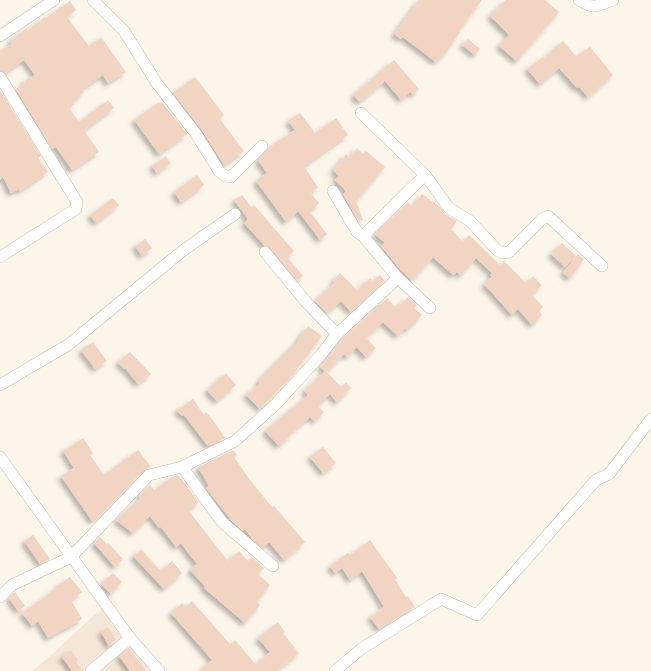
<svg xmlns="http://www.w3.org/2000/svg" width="651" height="671" font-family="Karla,sans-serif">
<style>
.residential{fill:#f4e7d8}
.building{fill:#f1d4c2;filter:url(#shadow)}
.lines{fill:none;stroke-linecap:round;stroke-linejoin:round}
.minor-casing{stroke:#cebdaf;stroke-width:12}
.minor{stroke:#fff;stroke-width:11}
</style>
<defs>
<filter id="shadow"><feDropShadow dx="-3.5" dy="3.5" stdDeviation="2" flood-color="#0004"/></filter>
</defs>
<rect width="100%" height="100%" fill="#fcf5ea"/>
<!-- residential -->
<polygon class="residential" points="105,605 153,671 32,671 48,658"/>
<!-- building -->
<g class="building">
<polygon points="419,0 482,0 459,31 460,32 447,51 436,62 403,37 401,39 394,34"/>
<polygon points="506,0 545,0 559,12 517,61 499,46 509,35 490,16"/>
<polygon points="70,1 76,10 67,17 89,46 101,37 126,72 108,83 103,75 82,89 84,92 73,101 75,104 69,108 79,122 108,100 114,108 84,130 99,152 72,170 56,147 52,149 16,89 25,83 24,81 35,75 24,60 5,73 0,70 0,51 12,44 10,41 27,28 28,30 45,17 46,18"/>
<polygon points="468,39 480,49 475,55 462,45"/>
<polygon points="563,41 576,56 590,47 613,75 588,97 579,87 577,88 559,68 540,84 527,69 543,57 544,58"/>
<polygon points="394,60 419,89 413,95 410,92 401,100 385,81 360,102 353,95"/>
<polygon points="195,77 224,115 220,119 244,151 224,165 202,130 173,93"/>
<polygon points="0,90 41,156 38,158 48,172 20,191 19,189 11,193 3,177 0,180"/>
<polygon points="159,102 160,103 162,102 187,134 159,154 134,120"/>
<polygon points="300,113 315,133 336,118 348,135 304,166 318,188 310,193 319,203 310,212 327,234 320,240 298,211 286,222 256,181 267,173 258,160 267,151 269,147 295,130 288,121"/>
<polygon points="357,148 363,154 366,151 385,167 356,201 363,220 359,221 343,194 346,191 335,180 339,176 333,170 346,154 349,157"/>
<polygon points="166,156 171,163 157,173 152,166"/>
<polygon points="197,175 204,185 181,202 174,192"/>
<polygon points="422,194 440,207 445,214 457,221 451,229 463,242 469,235 500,265 504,261 526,283 533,276 542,285 532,295 543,307 539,311 542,315 532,325 518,309 512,315 484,284 492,277 490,275 492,273 476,258 461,275 457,272 453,275 433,257 412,281 401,270 381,246 385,243 375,234 390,219 391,220 408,202 413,207"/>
<polygon points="242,195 251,207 254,205 294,251 287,257 303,276 297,281 270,248 264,245 244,223 248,219 234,200"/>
<polygon points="113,198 119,205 96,223 90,215"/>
<polygon points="145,239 152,248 142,256 135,246"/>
<polygon points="562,243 576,256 565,267 551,254"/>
<polygon points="578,254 584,259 570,278 563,273"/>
<polygon points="340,273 357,290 370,278 373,281 380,275 385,281 351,312 341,301 327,313 315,301 335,282 333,281"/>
<polygon points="408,297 417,305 414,308 422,315 407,330 405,328 398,336 383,322 366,338 376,348 366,357 356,347 348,357 344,354 327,372 341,387 346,382 351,388 337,402 330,394 318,406 324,412 315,421 310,417 291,433 292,434 279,446 265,431 308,395 304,391 325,371 320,367 342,339 387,298 396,308"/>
<polygon points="308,326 322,336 292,376 260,409 246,395 260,383 258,381 299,340 298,339"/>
<polygon points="93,342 107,361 95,369 81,350"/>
<polygon points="130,352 151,374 138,384 125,368 124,369 118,362"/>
<polygon points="226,373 236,385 217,401 207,390"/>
<polygon points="193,399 204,415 206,412 215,423 225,438 208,446 184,415 182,416 177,410"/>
<polygon points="83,438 93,453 90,455 104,475 138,450 151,467 144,470 102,514 92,521 61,476 74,468 63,451"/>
<polygon points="323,447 336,463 323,473 310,457"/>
<polygon points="233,450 237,455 234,457 250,480 272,507 274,506 305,542 284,560 269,542 262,548 253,540 245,529 243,531 232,521 206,488 209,486 198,467"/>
<polygon points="178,475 199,502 188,510 228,561 239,551 248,561 252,557 264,568 258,574 270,585 257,602 260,605 245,623 204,588 205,586 190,570 197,564 189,554 181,543 176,547 161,527 159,528 150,516 133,533 116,520 140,498 139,496 150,484 154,490 172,477"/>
<polygon points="33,535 50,559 40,564 24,541"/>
<polygon points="100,537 107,544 108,543 123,559 115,567 94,543"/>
<polygon points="370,540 397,578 395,580 406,597 408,596 415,607 379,629 370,617 384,607 362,571 350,580 342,568 335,573 330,566 348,553 350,555"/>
<polygon points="141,549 161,571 172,561 182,573 164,589 133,556"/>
<polygon points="113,573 122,582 111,594 101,584"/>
<polygon points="70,577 82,592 71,600 82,619 48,638 38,621 32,626 22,613 58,587 57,586"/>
<polygon points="15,592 25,606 18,611 9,598"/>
<polygon points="192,601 230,644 235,640 256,665 270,652 258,638 278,622 285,632 283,633 299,653 276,671 199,671 212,660 171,613 182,603 186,607"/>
<polygon points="108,627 116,640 109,646 101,632"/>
<polygon points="129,648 146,671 130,671 119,656"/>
<polygon points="71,650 78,660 76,662 83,671 72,671 62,657"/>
</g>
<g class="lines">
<!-- minor casing -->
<g class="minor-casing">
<g id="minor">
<polyline points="93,0 124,31 156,82 196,134 219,171 225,176 231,177 262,146"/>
<path d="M579,0C594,10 597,6 613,0"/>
<polyline points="0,36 54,0"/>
<polyline points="0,77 77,202 76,209 0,257"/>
<polyline points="361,113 425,175 449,208 470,221 497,250 503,253 509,252 542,219 548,216 602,266"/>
<polyline points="333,191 357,232 363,236 398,278 430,308"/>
<polyline points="363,236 425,175"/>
<polyline points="265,252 306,302 337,334"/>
<polyline points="0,385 68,345 181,252 235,214"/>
<polyline points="0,457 130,638 159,671"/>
<polyline points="182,467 222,522 273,566"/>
<polyline points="0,597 12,585 71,557 149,475 182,467 235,441 276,404 320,356 337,334 398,278"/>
<polyline points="91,671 130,638"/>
<polyline points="335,671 361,649 441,599 477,615 596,480 609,474 651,419"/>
</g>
</g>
<!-- minor -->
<use href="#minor" class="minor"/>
</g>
</svg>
